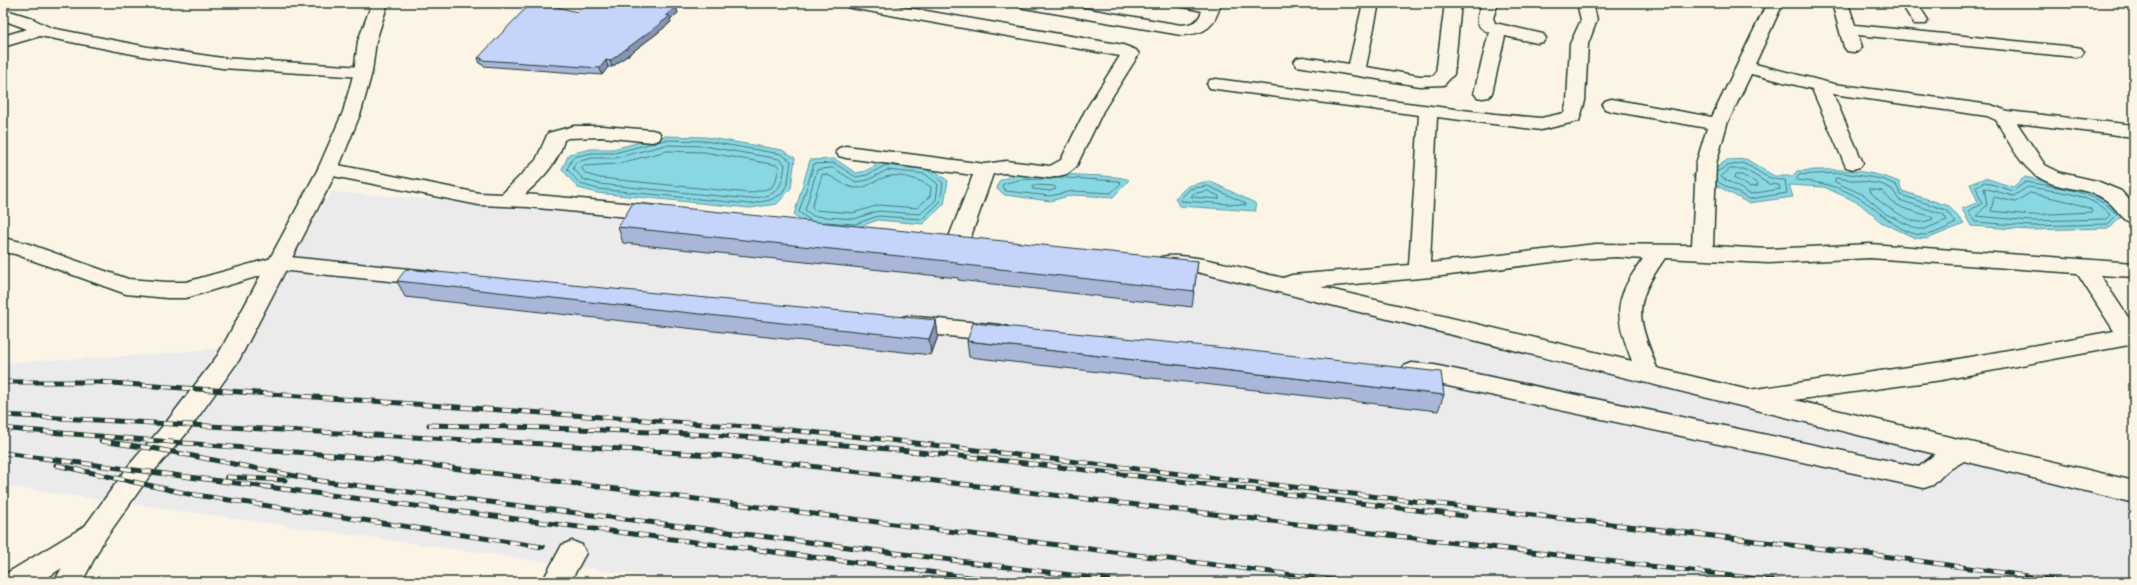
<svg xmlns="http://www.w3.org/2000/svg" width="2137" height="585" font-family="Mali,sans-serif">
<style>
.built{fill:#ebebec}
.water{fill:#88d8e4;stroke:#5e9a9e}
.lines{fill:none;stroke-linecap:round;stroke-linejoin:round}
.shore{stroke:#497b7a;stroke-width:1}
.minor-casing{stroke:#1f3d34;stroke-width:3}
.major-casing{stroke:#1f3d34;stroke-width:3}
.path{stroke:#1f3d34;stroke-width:3;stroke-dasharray:4.5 3.5;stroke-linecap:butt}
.minor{fill:#fcf5e5;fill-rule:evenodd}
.major{fill:#fcf5e5;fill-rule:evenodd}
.rail-casing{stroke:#1f3d34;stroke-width:5}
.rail{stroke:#fcf5e5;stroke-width:3.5;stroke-dasharray:10;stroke-linecap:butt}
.wall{fill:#a9b6d8;stroke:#1f3d34}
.shaded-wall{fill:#8994b0;stroke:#1f3d34}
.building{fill:#c4d4fb;stroke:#1f3d34}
</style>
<rect width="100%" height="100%" fill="#fcf5e5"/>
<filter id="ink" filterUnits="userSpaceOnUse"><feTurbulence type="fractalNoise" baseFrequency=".025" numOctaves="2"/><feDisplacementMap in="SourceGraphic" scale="8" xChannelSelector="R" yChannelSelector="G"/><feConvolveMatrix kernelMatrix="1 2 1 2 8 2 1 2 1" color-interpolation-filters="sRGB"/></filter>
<g filter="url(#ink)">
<!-- built -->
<polygon class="built" points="332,192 497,204 1196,268 2134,480 2134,582 688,582 3,486 3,363 163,354 228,347"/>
<!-- water -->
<g class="water">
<polygon points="664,136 705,137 782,150 795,158 791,188 777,204 750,208 597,193 578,188 562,169 569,154 591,149 613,149"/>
<polygon points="835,159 856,173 865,171 885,161 929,166 948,181 944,204 923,224 878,220 855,228 810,225 794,215 810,160"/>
<path d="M1746,159L1774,176H1793L1797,171C1832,169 1866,168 1899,182L1902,191L1949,206L1964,224L1927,239L1915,238L1881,222L1859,203L1824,187L1789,185L1793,197L1748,203L1714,184L1695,182L1692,175L1713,170L1727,160Z"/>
<path d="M1066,174C1080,176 1120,175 1129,180L1113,197L1073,195L1050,201L1005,195L997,189L999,181L1013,175L1055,177Z"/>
<polygon points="2025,177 2075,187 2106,199 2124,214 2110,228 2031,230 1971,226 1962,209 1978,202 1970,184 1985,178 2013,187"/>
<polygon points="1209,181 1255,203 1256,211 1179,206 1175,198 1188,186"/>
</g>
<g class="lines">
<!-- shore -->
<g class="shore">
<polygon points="665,140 705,141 781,154 791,161 788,182 782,194 770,200 750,204 598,189 580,184 567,169 573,157 592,153 614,153"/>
<path d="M666,145L704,146L779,159L785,164C782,192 776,195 749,199L599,184L583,179L573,168L576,162L592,158H615Z"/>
<polygon points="667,151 704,152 777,165 779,167 776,180 771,188 749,193 600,178 586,174 582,169 583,166 616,164"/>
<polygon points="833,168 856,182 868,180 887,170 925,174 938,184 936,200 920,214 878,211 854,219 813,216 805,210 817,170"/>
<polygon points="1730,169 1744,169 1769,184 1779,185 1780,189 1750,194 1721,177"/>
<path d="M1843,173L1882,179L1896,185L1901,195L1946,210L1956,223C1947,227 1934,235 1924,235C1900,235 1879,210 1861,199C1839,186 1820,182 1796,180L1799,175Z"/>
<path d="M823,174C836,176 844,188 857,188C867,188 874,181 883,178C898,172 919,179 931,187L930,196L917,208L879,205L853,213L815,210L812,207Z"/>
<polygon points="1736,175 1742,175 1757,183 1758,186 1750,187 1734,178"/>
<polygon points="1067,178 1119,181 1121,183 1111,193 1073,191 1050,196 1006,191 1002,187 1003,184 1018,180"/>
<polygon points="1836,178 1881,184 1892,189 1899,200 1943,214 1947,220 1925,229 1917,229 1886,214 1864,195 1835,182"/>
<path d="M1716,181L1749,199L1787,193L1785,180C1766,181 1758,169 1742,163L1727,166L1717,172"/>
<path d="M1985,182L2013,191L2026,182C2056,187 2096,190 2117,215L2108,224L2031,226L1975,222L1968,211L1982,204L1976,187Z"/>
<polygon points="1034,185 1054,186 1056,189 1050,191 1033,189"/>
<polygon points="1208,186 1245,203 1246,205 1181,201 1181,198 1190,189"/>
<path d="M2028,187C2054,191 2092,193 2110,215L2106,219L2031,221L1976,216L1987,205L1984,188L2013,196Z"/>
<path d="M1869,189L1882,191L1892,202L1903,208L1932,217L1933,219C1928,221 1923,222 1918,222C1906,220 1873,200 1869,189Z"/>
<polygon points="1208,191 1219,196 1219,199 1191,197 1193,194"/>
<polygon points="2030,193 2071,202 2091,209 2092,212 2031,215 1991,211 1994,197 2015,202"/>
<polyline points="810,220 799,212 814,164 834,163 856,177 867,175 886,165 912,168"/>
<polyline points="825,222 855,224 878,216 922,219 940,202 943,183 928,170"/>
</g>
<!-- minor casing -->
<g class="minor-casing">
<g id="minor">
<polygon points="843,3 880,3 1123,45 1136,50 1139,54 1103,111 1076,167 1067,174 1050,178 1006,173 993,174 969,242 965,247 958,249 951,247 947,242 973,175 846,158 839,156 836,152 839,148 846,146 985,164 1006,161 1050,166 1061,160 1085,111 1120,56 851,8 845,6"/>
<path d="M1016,3H1053L1181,25C1193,24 1198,22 1202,11L1179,6L1177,3H1221C1214,27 1207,34 1181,35L1024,8L1018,6Z"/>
<polygon points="1363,3 1379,3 1366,67 1420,76 1433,76 1436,73 1445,3 1461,3 1454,74 1444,85 1420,86 1297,66 1294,62 1297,58 1303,57 1349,64"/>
<path d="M1482,3H1498L1493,18L1495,23L1543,34L1546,38L1543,42L1537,43L1505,36L1492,93L1489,97L1483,98L1477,97L1474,93L1489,32C1473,27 1477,16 1482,3Z"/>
<path d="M1577,3H1593L1597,20L1588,44L1585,101L1579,121L1541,130L1437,117L1430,263L1596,244L1692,245L1696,164L1707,128L1611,111L1605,109L1602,105L1605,101L1611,99L1712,117L1767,3H1783L1755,64L1834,84L1991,105L2007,111L2134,125V137L2017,123L2045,165L2061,173L2097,181L2121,191L2134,205V224C2121,220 2117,208 2106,200C2089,188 2067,190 2048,182C2022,172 2010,143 1996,120L1987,116L1833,94L1863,163L1860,167L1853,169L1846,167L1812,89L1751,74L1727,124L1716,164L1713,246L1768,249L1870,244L2134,263V277L2100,275L2134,326V344L1942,380L1794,400L2134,481V503L1964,461L1947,471L1933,485L1924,488L1434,383L1404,378L1400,372L1404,366L1412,363L1434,365L1919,467L1935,454L1193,271L1161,267L1158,262L1161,257C1187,250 1255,272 1283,278L1292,275L1409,265L1419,115L1216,89L1210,88L1207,84L1210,80L1216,79L1495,114L1541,118L1564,113L1567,101L1570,44L1581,20ZM1617,257L1643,259C1613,300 1614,314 1632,361L1321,287L1442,276L1575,259ZM1665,258L1768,263L1870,258L2077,273L2114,331L1942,362L1749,390L1657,368C1637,315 1632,306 1665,258Z"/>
<polygon points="1832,3 1848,3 1855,25 2075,47 2081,48 2084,52 2081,56 2075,57 1858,35 1862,47 1859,51 1853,52 1847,51 1844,47"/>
<polygon points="1901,3 1917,3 1928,20 1926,24 1914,24"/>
<polygon points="3,9 29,17 51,28 148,47 222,58 363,67 369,68 372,72 369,76 363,77 222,68 148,57 40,36 3,47 3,36 27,29 3,20"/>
<path d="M574,126H602L652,130L659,132L661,136L659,140L652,142L602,137L568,138L564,140C558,163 542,179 525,194L658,206L665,208L668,213L665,218L658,220L528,207L479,205L328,175L321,173L318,169L321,165L328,163L479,193L502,194L536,160L548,133Z"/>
<polygon points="3,238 26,243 128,279 167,282 186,282 279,256 430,271 438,273 441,278 438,283 430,285 279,270 186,298 167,298 126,294 15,254 3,252"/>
<polygon points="907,316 1000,325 1008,327 1011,333 1008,339 1000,341 907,332 899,330 896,324 899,318"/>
<polygon points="94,523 103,526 107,534 103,542 40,582 3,582 7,573 85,526"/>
<polygon points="572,541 582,545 586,553 570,582 542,582 562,545"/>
</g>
</g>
<!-- major casing -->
<g class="major-casing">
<polygon id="major" points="372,3 388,3 376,41 372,72 361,112 338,169 239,360 186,434 148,478 103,542 82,582 54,582 85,526 130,464 168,420 218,355 318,169 343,112 354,72 358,41"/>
</g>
<!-- path -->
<polyline class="path" points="1610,582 1610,579 1635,582"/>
<!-- minor -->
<use href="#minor" class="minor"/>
<!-- major -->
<use href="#major" class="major"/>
<!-- rail casing -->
<g class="rail-casing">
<g id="rail">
<polyline points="3,382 97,382 789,430 881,439 1876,555 2069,582"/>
<polyline points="3,415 545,444 726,456 1784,582"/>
<path d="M429,425C534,427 638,430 742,437C984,454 1224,487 1465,516"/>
<polyline points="3,428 30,431"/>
<polyline points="24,430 381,459 1349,582"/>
<polyline points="101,441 157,449 321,481 1127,582"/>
<polyline points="3,453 1007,582"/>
<polyline points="56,465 189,494 543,547"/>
<polyline points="227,477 285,480"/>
</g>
</g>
<!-- rail -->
<use href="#rail" class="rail"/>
</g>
<!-- wall -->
<g class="wall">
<polygon points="627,6 676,7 678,13 670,19 671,22 655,35 612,67 608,67 602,75 483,66 482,64 480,64 478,58 577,12"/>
<polygon points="618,227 1198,261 1192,307 958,280 958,278 623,243"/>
<polygon points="397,281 936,320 938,336 931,355 405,297"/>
<polygon points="967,341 1444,395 1438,411 969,357"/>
</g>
<!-- shaded-wall -->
<g class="shaded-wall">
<polygon points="676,7 678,13 670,19 671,22 655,35 612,67 610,61"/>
<polygon points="606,60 608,67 602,75 600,68"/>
<polygon points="936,320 938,336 931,355 929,339"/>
</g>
<!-- building -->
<g class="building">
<polygon points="534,3 541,3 577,12 590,3 614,3 627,6 631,3 658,3 676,7 666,15 670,16 653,29 610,61 606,60 600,68 481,60 482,58 478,58 523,11"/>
<polygon points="633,203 1198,261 1194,291 956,264 957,262 618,227"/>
<polygon points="406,269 936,320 929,339 397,281"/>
<polygon points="973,323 1215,347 1441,372 1444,395 967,341"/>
</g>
</g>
<!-- margin -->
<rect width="2137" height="585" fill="none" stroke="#fcf5e5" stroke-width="16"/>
<rect x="8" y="8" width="2121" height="569" fill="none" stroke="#1f3d34" stroke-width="1.5" filter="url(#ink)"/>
</svg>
